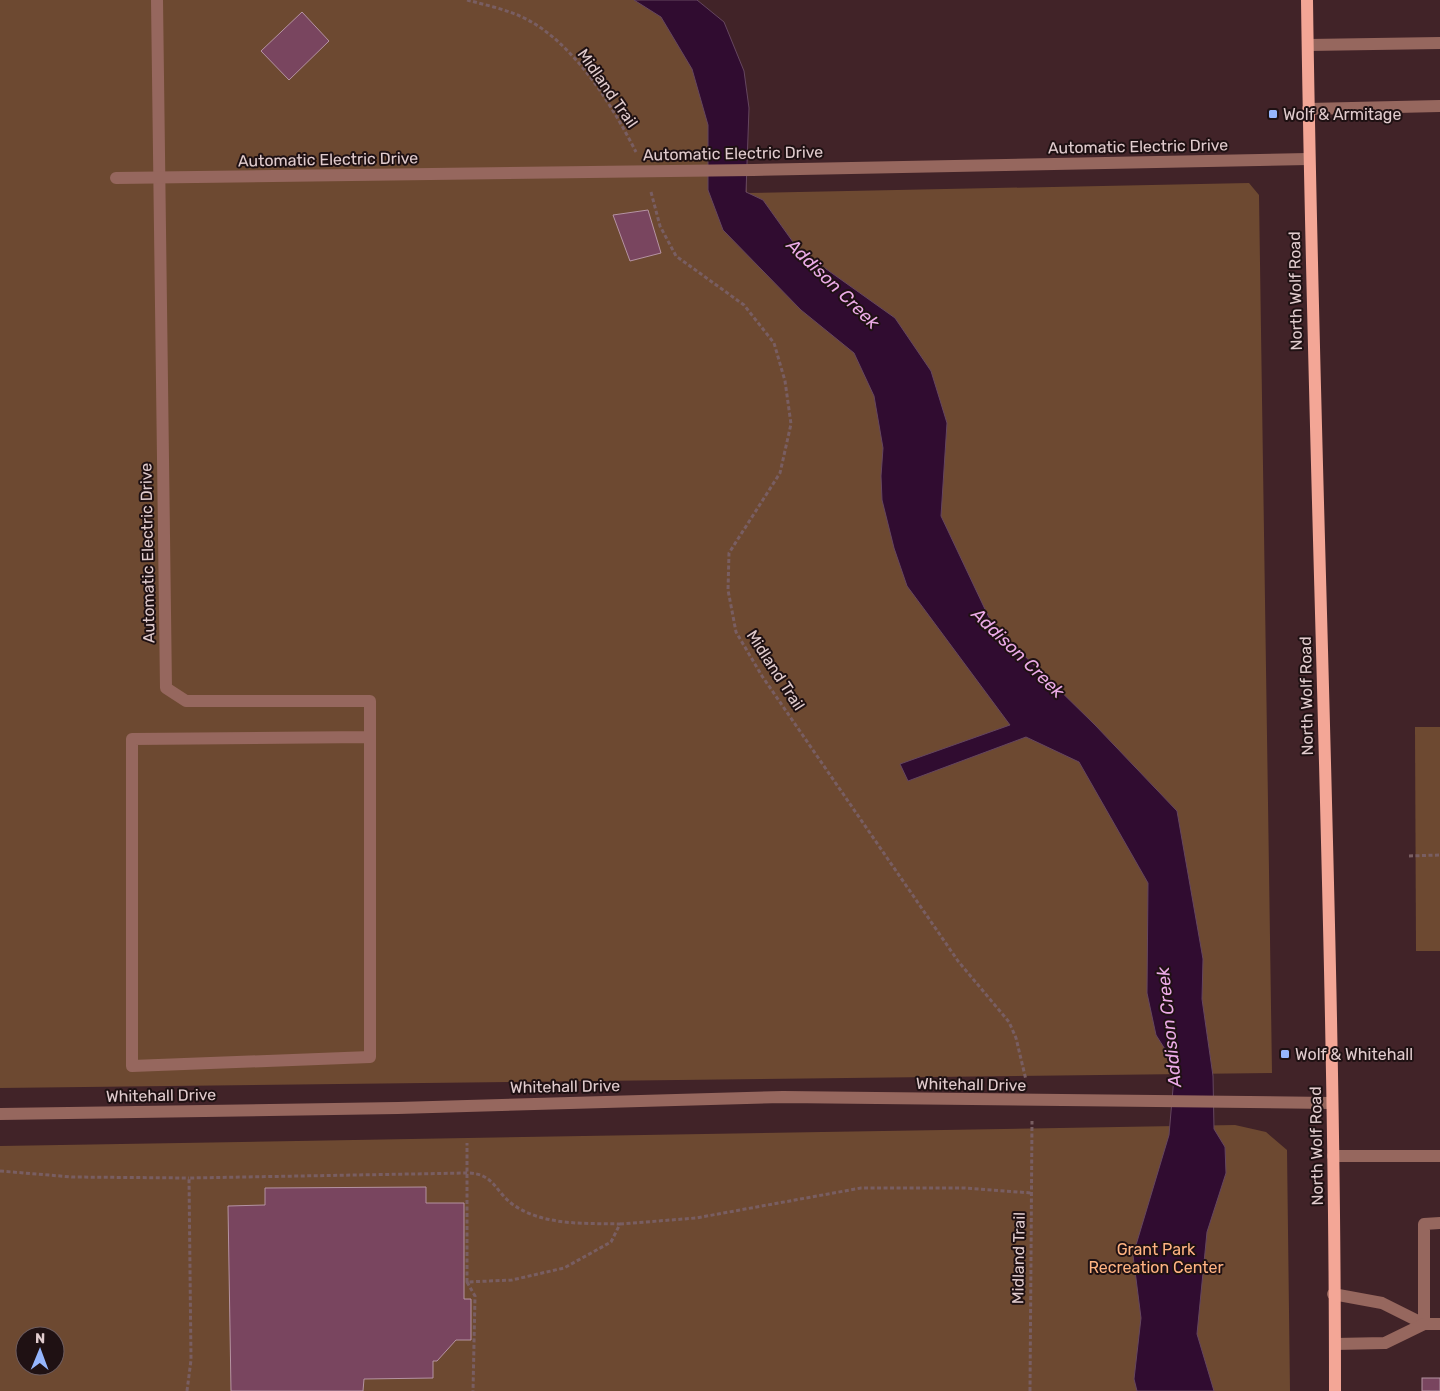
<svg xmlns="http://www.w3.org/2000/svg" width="1440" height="1391" font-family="Rubik,sans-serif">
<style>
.green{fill:#6d4931;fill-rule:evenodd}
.water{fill:#300c30;stroke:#65465f}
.building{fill:#79455f;stroke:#b593a2}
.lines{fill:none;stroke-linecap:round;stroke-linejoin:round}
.path{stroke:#795e62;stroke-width:3;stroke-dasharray:4 2.5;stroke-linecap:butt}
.minor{stroke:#96675e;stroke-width:12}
.major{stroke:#f3a696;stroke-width:12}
.poi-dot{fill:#96b6fd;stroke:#1f1113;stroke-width:2}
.labels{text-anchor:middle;stroke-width:4;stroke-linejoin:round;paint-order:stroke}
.street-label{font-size:16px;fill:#e1ccce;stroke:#1f1113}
.poi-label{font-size:16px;fill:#e1ccce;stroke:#1f1113;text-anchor:start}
.park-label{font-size:16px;fill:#ffb382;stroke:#1f1113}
.water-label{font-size:18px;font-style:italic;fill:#ecabe7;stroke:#1f1113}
</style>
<rect width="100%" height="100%" fill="#412328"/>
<!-- green -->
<g class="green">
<polygon points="0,0 693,0 724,22 746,90 747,193 1249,183 1259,195 1272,1073 0,1088"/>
<polygon points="1415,727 1440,727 1440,951 1416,951"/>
<path d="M1235,1125L1266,1132L1287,1150L1290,1391H0V1146ZM25,1336H55V1366H25Z"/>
</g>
<!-- water -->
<polygon class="water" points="634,0 697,0 724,22 744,71 749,108 746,192 763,200 798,249 895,318 931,371 947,423 941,516 992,624 1095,725 1177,811 1203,959 1202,999 1213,1076 1214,1129 1225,1147 1226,1173 1207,1232 1197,1334 1214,1391 1137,1391 1134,1379 1141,1318 1133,1255 1169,1135 1175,1065 1156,1035 1147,993 1148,883 1079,762 1026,737 908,781 900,764 1010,725 907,586 894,548 882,500 881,476 883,448 874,396 854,353 801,310 723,230 708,190 708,125 692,69 661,17"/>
<!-- building -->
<g class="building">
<polygon points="302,12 329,41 289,80 261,51"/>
<polygon points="648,210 661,253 630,261 613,215"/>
<polygon points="426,1187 426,1203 464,1203 464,1299 471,1299 471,1340 456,1340 437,1361 433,1361 433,1378 364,1379 363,1391 231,1391 228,1206 265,1205 265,1188"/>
<rect x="1422" y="1378" width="18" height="13"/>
</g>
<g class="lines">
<!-- path -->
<g class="path">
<path d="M467,0C482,4 500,8 515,14C569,35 610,101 636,152"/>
<polyline points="651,192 660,226 676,256 744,305 774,343 785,381 791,424 780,473 729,553 728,590 736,632 762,676 958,961 1009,1022 1016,1038 1026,1080"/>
<polyline points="1409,856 1440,855"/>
<polyline points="0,1171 72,1177 189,1178"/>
<polyline points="620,1224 696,1218 861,1188 964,1188 1032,1193"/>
<polyline points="467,1282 475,1296 473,1391"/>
<path d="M187,1391L191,1360L189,1178L467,1173C495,1173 495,1193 515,1206C546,1226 585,1223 620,1224L611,1242L564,1268L512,1280L467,1282V1143"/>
<polyline points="1030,1391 1032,1121"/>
</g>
<!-- minor -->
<g class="minor">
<polyline points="157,0 166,688 186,701 370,701 370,1057 132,1066 132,739 370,737"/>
<polyline points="1308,45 1440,43"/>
<polyline points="1308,109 1440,106"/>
<polyline points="116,178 753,170 1308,159"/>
<polyline points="0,1114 398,1108 783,1097 1331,1103"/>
<polyline points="1333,1156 1440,1156"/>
<polyline points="1333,1294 1382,1303 1424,1324"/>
<polyline points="1424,1324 1424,1224 1440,1223"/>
<polyline points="1335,1344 1385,1343 1424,1324 1440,1324"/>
</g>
<!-- major -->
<path class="major" d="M1307,0C1313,464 1335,927 1335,1391"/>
</g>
<!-- markers -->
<g class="poi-dot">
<rect x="1268" y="109" width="10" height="10" rx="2.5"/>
<rect x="1280" y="1049" width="10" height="10" rx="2.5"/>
</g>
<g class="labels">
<!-- street labels -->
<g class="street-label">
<text transform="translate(608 88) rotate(55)" y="6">Midland Trail</text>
<text transform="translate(1138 146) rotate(-1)" y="6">Automatic Electric Drive</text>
<text transform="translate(733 153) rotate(-1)" y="6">Automatic Electric Drive</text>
<text transform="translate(328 159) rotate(-1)" y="6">Automatic Electric Drive</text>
<text transform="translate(1295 291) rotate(-91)" y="6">North Wolf Road</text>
<text transform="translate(147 553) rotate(-91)" y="6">Automatic Electric Drive</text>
<text transform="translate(776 670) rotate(57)" y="6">Midland Trail</text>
<text transform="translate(1306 696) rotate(-91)" y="6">North Wolf Road</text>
<text transform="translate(971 1084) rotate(1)" y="6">Whitehall Drive</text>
<text transform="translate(565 1086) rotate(-1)" y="6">Whitehall Drive</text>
<text transform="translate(161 1095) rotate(-1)" y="6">Whitehall Drive</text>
<text transform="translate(1316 1146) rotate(-91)" y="6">North Wolf Road</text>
<text transform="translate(1018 1258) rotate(-89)" y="6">Midland Trail</text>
</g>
<!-- poi labels -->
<g class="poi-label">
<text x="1283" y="120">Wolf &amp; Armitage</text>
<text x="1295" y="1060">Wolf &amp; Whitehall</text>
</g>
<!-- park labels -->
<g class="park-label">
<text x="1156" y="1255">Grant Park<tspan x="1156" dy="18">Recreation Center</tspan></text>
</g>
<!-- water labels -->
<g class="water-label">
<text transform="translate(833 284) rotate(44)" y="6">Addison Creek</text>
<text transform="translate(1018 653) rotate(44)" y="6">Addison Creek</text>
<text transform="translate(1169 1027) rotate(-96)" y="6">Addison Creek</text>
</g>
</g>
<!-- north arrow -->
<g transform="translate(40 1351) rotate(1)"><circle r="24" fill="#1f1113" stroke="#6d5c5e"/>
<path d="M0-4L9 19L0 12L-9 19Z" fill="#96b6fd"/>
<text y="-8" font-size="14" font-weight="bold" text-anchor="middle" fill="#e1ccce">N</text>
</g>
</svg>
